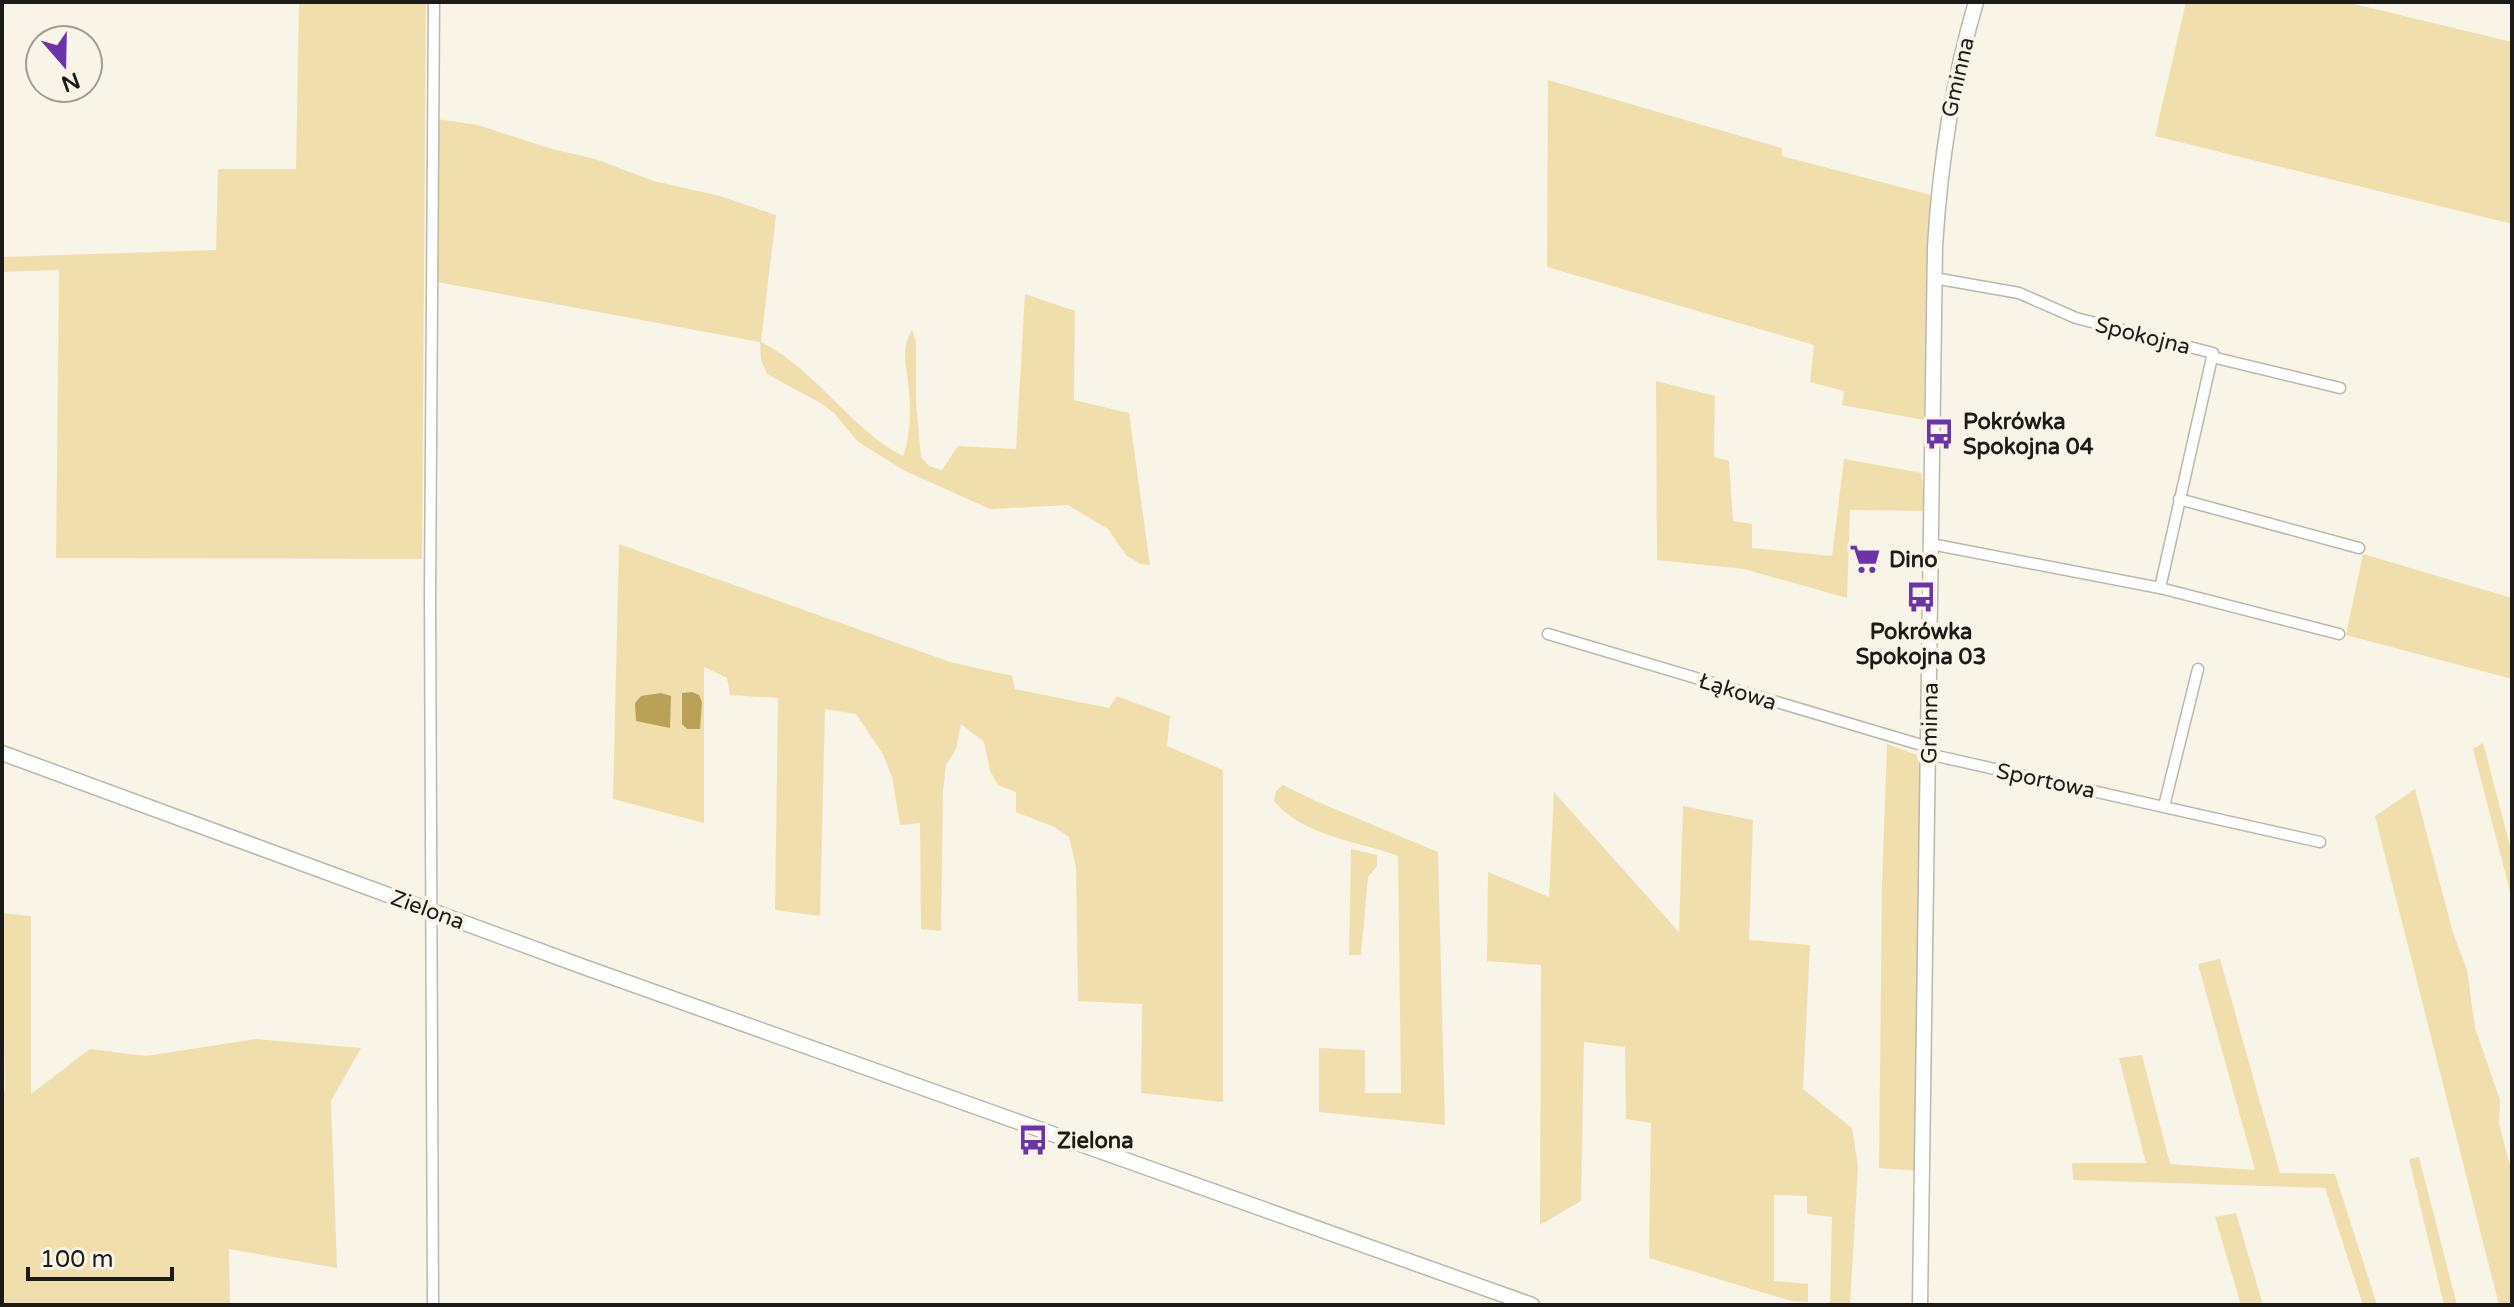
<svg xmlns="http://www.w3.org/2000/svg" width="2514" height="1307" font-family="'Varela Round',sans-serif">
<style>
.green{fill:#f0dfad}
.water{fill:#b9a157}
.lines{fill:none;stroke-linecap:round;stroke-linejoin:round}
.street-casing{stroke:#bbb7ab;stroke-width:13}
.secondary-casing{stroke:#bbb7ab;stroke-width:17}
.street{stroke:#fff;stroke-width:10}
.secondary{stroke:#fff;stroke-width:14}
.labels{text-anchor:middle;stroke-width:8;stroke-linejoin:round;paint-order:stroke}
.street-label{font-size:22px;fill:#1d1b17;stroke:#f8f4e8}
.poi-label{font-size:22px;font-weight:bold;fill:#1d1b17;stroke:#f8f4e8;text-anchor:start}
</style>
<rect width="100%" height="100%" fill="#f8f4e8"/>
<!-- green -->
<g class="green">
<polygon points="299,2 426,2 422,559 56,558 59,270 2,272 2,257 216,250 218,169 296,169"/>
<polygon points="2186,2 2346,2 2512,42 2512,224 2155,136"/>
<polygon points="1548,80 1782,148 1782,156 1931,195 1924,420 1842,405 1844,391 1810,382 1814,345 1547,267"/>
<path d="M437,119L478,125L552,149L595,159L654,181L720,196L776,215L761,342C818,371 849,428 903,456C910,438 911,411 909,392C908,369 899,352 912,330L916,341V402L921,457L929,466L942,470L958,446L1016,449L1025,294L1075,311L1074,400L1129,413L1150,565L1140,564L1126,555L1108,529L1068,505L990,509L903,470L857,441L834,413L822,404L767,374L761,360L760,342L437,282Z"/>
<polygon points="1656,381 1715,396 1714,457 1729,461 1733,521 1752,524 1752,548 1832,556 1844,459 1922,473 1924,511 1850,510 1847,598 1744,569 1657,560"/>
<polygon points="619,544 950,662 1012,676 1015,689 1109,708 1117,696 1170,716 1167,746 1223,770 1223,1102 1141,1093 1142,1004 1078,1001 1076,867 1069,837 1054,827 1016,812 1016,792 998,785 990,771 984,742 961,724 956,749 946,765 943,791 941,931 921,929 920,823 900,825 892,777 883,754 856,714 825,709 820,916 775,910 778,698 730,695 727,678 704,667 704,823 613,799"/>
<polygon points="2363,554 2512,598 2512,679 2346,635"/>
<polygon points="2483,743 2512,853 2512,899 2473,749"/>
<polygon points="1887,744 1920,756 1917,1171 1879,1168 1882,884"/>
<path d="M1283,785L1318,802L1438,852L1445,1125L1319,1112V1048L1365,1050V1093H1401L1398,856C1358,841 1302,836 1274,801L1276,791Z"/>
<polygon points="2415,789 2453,933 2467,970 2475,1028 2500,1100 2499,1124 2512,1172 2512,1305 2499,1305 2375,816"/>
<polygon points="1554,792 1679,932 1683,806 1753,820 1749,940 1810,945 1803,1089 1852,1128 1858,1166 1850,1305 1830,1305 1832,1217 1807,1214 1807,1196 1774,1195 1774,1281 1808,1284 1808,1302 1791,1301 1649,1258 1651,1123 1626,1119 1625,1047 1584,1042 1581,1201 1540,1225 1541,965 1487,961 1488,872 1549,897"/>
<polygon points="1351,849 1377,855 1377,866 1368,877 1361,955 1349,955"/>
<polygon points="2,913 31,916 31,1094 90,1049 146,1056 256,1039 361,1048 331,1101 337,1268 229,1249 230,1305 2,1305 2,1091 5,1090"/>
<polygon points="2220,959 2280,1173 2335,1174 2377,1305 2363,1305 2325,1188 2073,1180 2072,1163 2146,1163 2119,1058 2142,1055 2170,1164 2255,1170 2198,964"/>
<polygon points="2419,1157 2457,1305 2444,1305 2409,1159"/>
<polygon points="2236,1213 2263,1305 2241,1305 2215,1217"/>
</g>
<!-- water -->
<g class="water">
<polygon points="692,692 699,695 702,702 700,729 687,729 682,724 682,693"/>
<polygon points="661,693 671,696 670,728 636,721 635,703 641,696"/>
</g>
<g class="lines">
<!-- street casing -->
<g class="street-casing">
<g id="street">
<polyline points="1934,278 2019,293 2076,318 2213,353 2160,588"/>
<polyline points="2212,357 2340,388"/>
<polyline points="2179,499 2359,548"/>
<polyline points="1931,544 2160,588 2339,634"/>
<polyline points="1548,634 1928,747"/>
<polyline points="1928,754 2320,842"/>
<polyline points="2164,806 2198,669"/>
<polyline points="433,1305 430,595 434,2"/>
</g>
</g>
<!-- secondary casing -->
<g class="secondary-casing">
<g id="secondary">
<polyline points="2,753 584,967 1532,1305"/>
<path d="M1920,1305L1935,247C1940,163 1952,83 1976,2"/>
</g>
</g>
<!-- street -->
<use href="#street" class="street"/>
<!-- secondary -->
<use href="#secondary" class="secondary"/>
</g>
<!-- icons -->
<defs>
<g id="bus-bare" transform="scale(2.4)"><path d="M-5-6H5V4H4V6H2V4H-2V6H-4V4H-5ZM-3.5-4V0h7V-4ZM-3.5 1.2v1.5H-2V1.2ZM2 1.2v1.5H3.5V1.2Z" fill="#6c34aa" stroke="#f8f4e8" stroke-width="2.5" paint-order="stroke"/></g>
<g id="supermarket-bare" transform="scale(2.4)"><path d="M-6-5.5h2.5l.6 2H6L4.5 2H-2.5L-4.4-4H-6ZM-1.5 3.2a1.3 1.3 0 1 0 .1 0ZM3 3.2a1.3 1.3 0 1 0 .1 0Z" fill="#6c34aa" stroke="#f8f4e8" stroke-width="2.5" paint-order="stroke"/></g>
</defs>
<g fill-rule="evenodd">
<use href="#bus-bare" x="1939" y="434"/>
<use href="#supermarket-bare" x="1865" y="559"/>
<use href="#bus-bare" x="1921" y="597"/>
<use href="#bus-bare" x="1033" y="1140"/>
</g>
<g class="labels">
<!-- street labels -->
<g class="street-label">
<text transform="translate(1957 77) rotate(-77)" y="8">Gminna</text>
<text transform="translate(2143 335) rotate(14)" y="8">Spokojna</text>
<text transform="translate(1738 691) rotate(17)" y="8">Łąkowa</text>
<text transform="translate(1929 723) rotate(-89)" y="8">Gminna</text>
<text transform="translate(2046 780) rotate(12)" y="8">Sportowa</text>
<text transform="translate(428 909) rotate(20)" y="8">Zielona</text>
</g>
<!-- poi labels -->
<g class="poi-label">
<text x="1963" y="429">Pokrówka<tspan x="1963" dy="25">Spokojna 04</tspan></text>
<text x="1889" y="567">Dino</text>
<text x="1921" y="639" text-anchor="middle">Pokrówka<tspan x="1921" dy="25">Spokojna 03</tspan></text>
<text x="1057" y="1148">Zielona</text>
</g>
</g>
<!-- border -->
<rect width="2514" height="1307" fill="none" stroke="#1d1b17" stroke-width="8"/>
<!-- north arrow -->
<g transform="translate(64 64) rotate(160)"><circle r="38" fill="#f8f4e8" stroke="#a09d94" stroke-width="2"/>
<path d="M0-6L14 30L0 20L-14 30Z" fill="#6c34aa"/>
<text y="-12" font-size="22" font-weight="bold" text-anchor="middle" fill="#1d1b17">N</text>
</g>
<!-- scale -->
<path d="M28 1267v12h144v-12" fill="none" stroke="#1d1b17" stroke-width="4"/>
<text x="40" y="1267" font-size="24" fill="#1d1b17" stroke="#f8f4e8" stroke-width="6" paint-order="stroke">100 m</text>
</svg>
